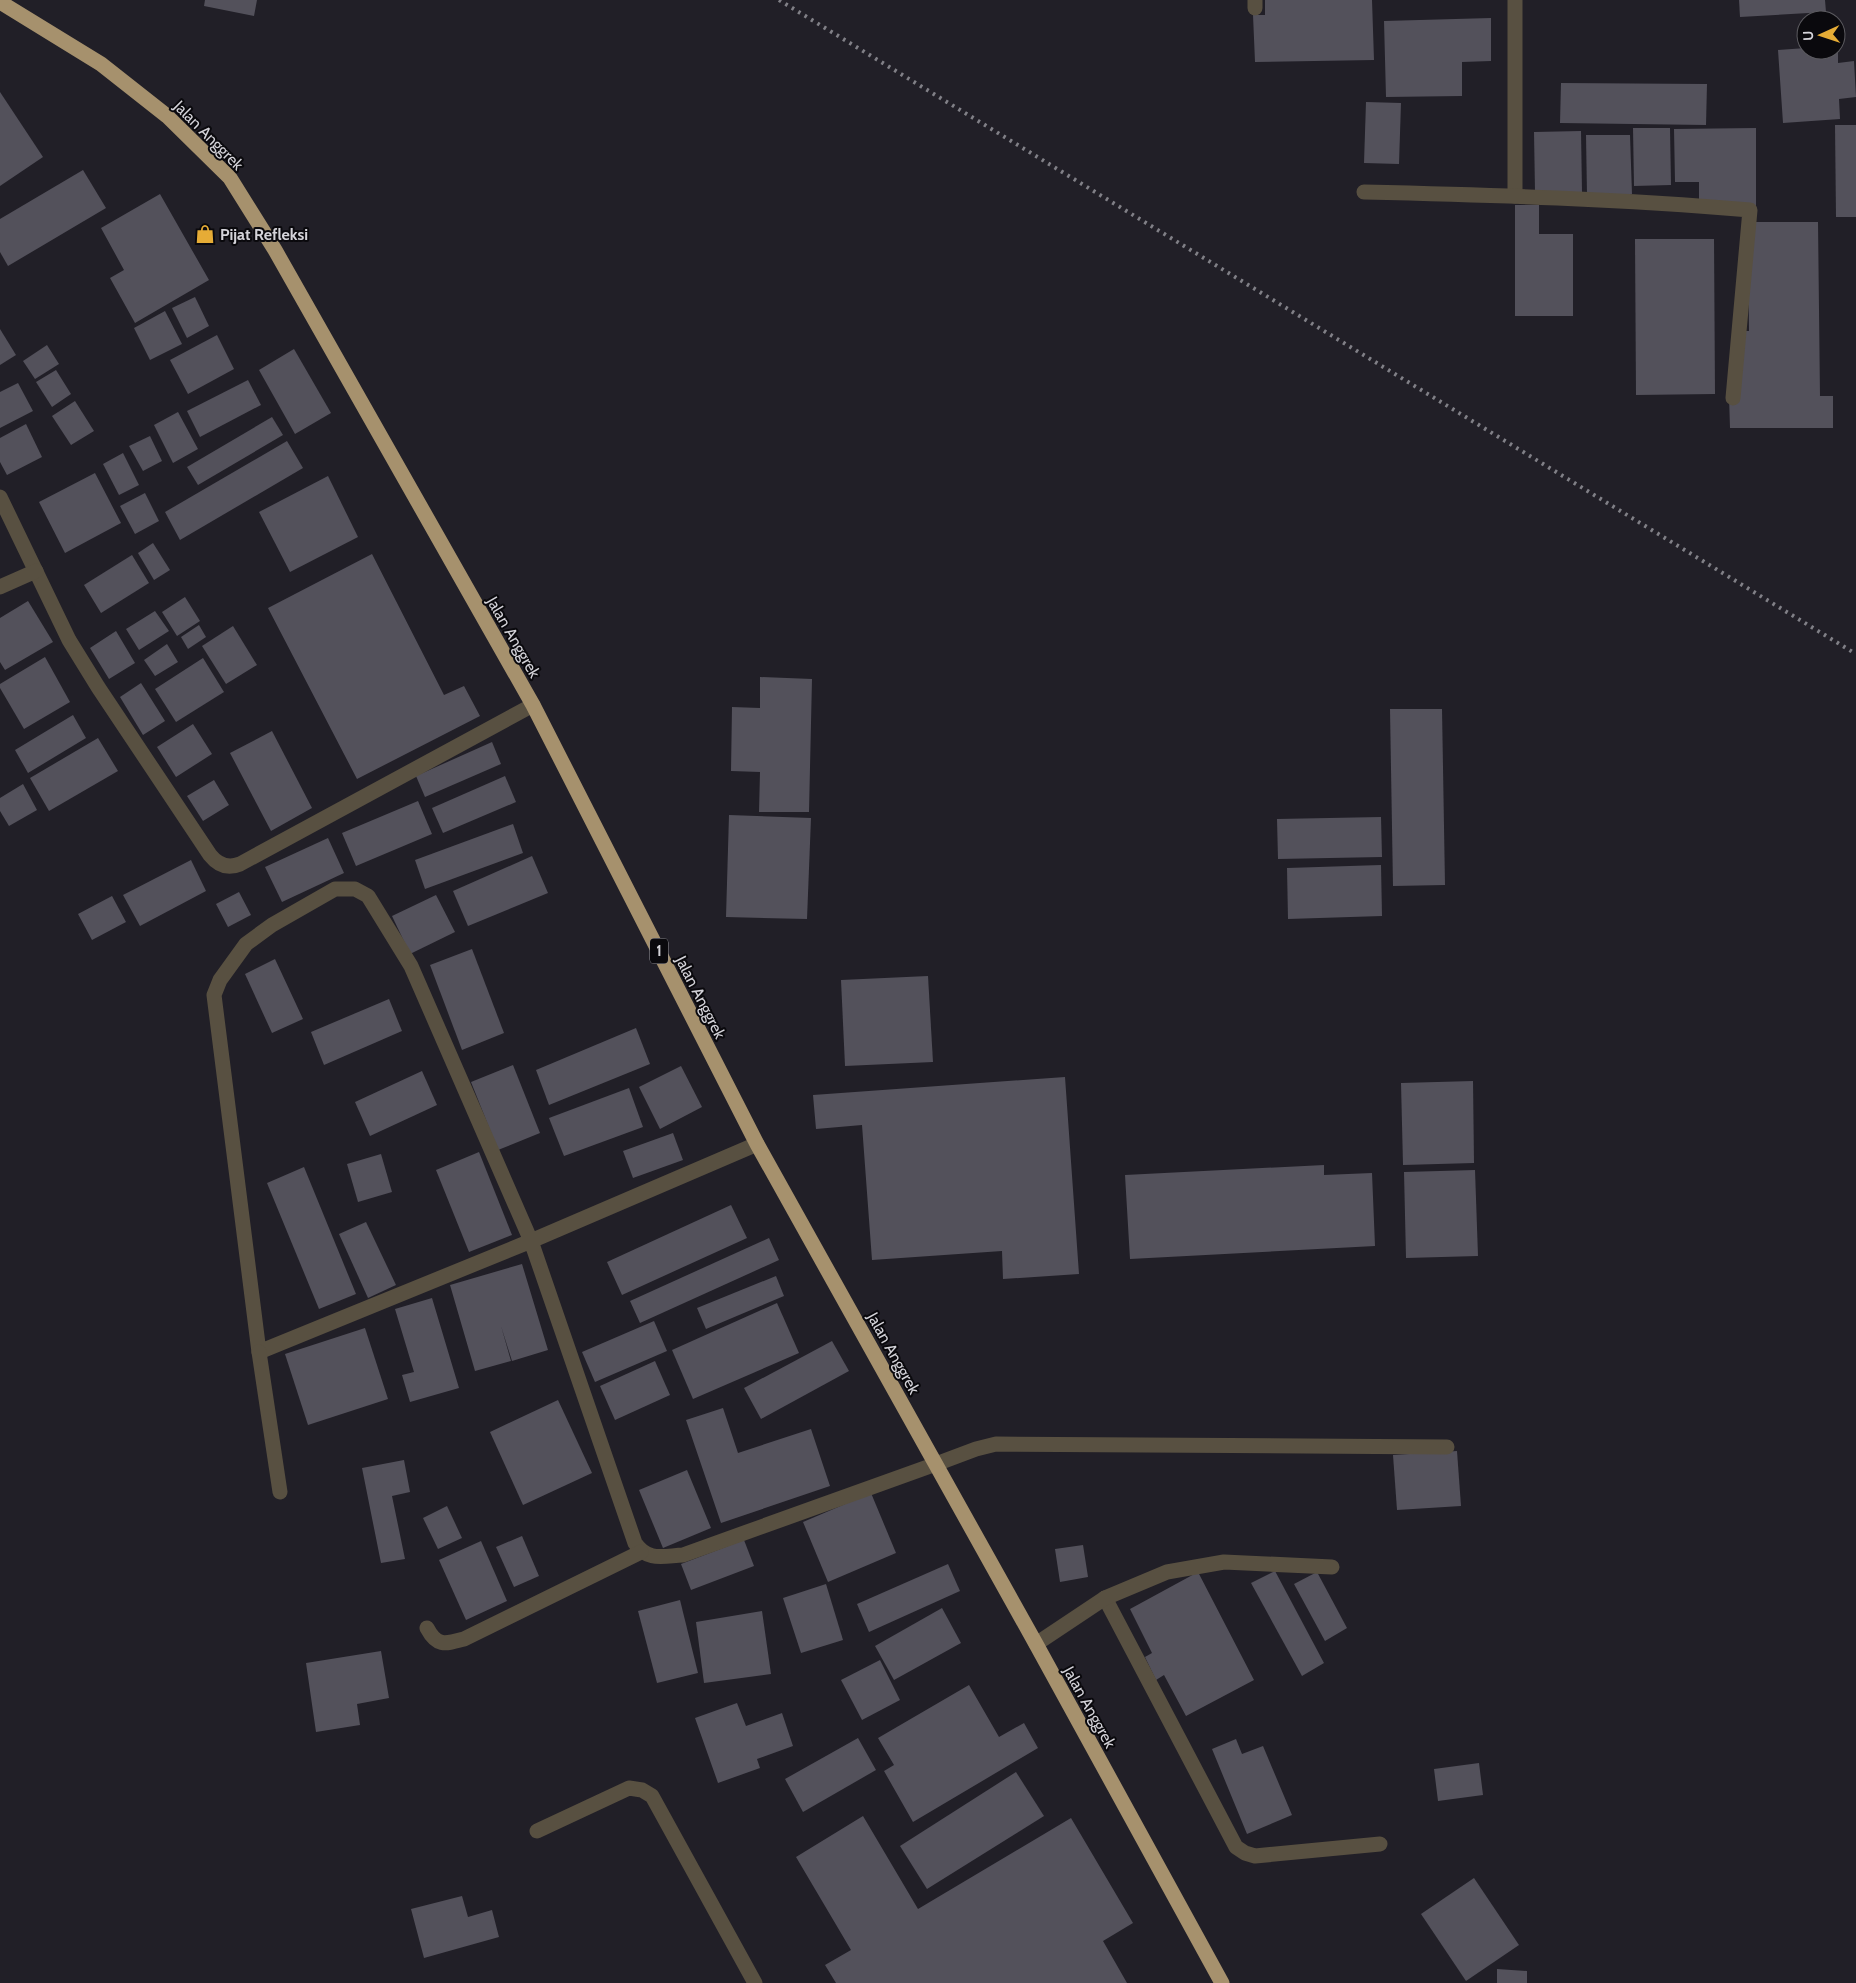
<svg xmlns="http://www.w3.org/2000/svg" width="1856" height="1983" font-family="Cabin,sans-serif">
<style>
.building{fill:#53515b}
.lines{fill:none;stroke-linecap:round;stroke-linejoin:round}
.lane{stroke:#585041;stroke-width:15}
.street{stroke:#585041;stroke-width:15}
.highway{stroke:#a6916d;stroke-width:15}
.rail{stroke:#818087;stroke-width:4;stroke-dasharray:2.5 5;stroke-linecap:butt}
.labels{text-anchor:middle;stroke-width:4;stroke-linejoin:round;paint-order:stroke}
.shield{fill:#0a090d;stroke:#97969c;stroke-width:1}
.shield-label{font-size:15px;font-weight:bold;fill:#d4d3d9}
.street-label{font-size:16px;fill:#d4d3d9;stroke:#0a090d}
.poi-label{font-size:16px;font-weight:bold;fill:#d4d3d9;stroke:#0a090d;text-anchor:start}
</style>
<rect width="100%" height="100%" fill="#211f27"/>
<!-- building -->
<g class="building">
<polygon points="205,0 257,0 254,16 204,6"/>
<polygon points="1265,0 1372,0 1374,60 1255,62 1253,15 1265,15"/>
<polygon points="1739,0 1825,0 1826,12 1740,17"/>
<polygon points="1491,18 1491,61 1462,62 1462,96 1386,97 1384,21"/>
<polygon points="1806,48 1806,50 1838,50 1838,63 1854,61 1856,97 1839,99 1840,119 1783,123 1778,50"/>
<polygon points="1561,83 1707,84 1706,125 1560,123"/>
<polygon points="0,92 43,157 0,186"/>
<polygon points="1366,102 1401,103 1399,164 1364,163"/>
<polygon points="1835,125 1856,125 1856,217 1836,217"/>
<polygon points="1633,128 1670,128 1671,185 1634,186"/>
<polygon points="1756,128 1756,212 1699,212 1699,182 1675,182 1674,129"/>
<polygon points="1581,131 1582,192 1535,192 1534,132"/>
<polygon points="1586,135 1630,135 1632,194 1587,195"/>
<polygon points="83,170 106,208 8,266 0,252 0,219"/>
<polygon points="160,194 209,280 135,323 110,278 124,270 101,228"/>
<polygon points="1515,205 1539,205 1539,234 1573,234 1573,316 1515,316"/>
<polygon points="1748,222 1818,222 1820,396 1833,396 1833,428 1730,428 1729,396 1737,331 1749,331"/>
<polygon points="1635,239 1714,239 1715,394 1636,395"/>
<polygon points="195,297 209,326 187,338 172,308"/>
<polygon points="165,311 182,344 150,360 134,328"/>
<polygon points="0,329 16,355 0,365"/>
<polygon points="217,335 234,369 188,394 170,360"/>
<polygon points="47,345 59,364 35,379 23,361"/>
<polygon points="294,349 331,413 295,434 259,370"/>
<polygon points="56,370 71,394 52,407 36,382"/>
<polygon points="248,380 261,405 200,437 187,411"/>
<polygon points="18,383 33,411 0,428 0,392"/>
<polygon points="75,401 94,431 71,445 52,416"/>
<polygon points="178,412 198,449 173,463 154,425"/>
<polygon points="272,417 283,435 198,485 187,467"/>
<polygon points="26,424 42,457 7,475 0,462 0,438"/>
<polygon points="150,436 162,461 143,471 129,446"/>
<polygon points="287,441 303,468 180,540 165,512"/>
<polygon points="123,453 139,485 119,495 103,464"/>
<polygon points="95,473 121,523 65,553 39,502"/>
<polygon points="328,476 358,537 290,572 259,512"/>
<polygon points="145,493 159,521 135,534 120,506"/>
<polygon points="153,543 170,570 154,580 138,553"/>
<polygon points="372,554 444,695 464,686 480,716 357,779 268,608"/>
<polygon points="132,555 149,583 101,613 84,585"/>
<polygon points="185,597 200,621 177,636 162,612"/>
<polygon points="28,601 53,642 5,670 0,662 0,618"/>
<polygon points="155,611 169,631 139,650 126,629"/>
<polygon points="199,625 206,637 188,649 181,637"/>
<polygon points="233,626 257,665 226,684 202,646"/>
<polygon points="116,631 135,663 109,679 90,648"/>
<polygon points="167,644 178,662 155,676 144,660"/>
<polygon points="45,657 70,702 24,729 0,688 0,684"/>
<polygon points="203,658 224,692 176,722 155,689"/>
<polygon points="760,677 812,679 809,812 759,812 760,772 731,771 732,707 760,708"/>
<polygon points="141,683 165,721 143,735 120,697"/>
<polygon points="1390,709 1442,709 1445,885 1393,886"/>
<polygon points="73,715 86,738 28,773 15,750"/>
<polygon points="193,724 212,754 176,777 157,747"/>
<polygon points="272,731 312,808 271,831 230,753"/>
<polygon points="98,738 118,771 49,811 30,778"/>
<polygon points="492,742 501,764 425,797 416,776"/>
<polygon points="505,776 516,802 443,833 432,808"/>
<polygon points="214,780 229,805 203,821 187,796"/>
<polygon points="23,784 37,810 9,826 0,811 0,798"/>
<polygon points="418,801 432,834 356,866 342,833"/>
<polygon points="729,815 811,818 807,919 726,917"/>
<polygon points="1381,817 1382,857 1278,859 1277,819"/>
<polygon points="513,824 523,853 425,889 415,860"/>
<polygon points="328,838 344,873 282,902 265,867"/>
<polygon points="532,856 548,893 468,926 453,891"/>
<polygon points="191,860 206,891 140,926 123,895"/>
<polygon points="1381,865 1382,916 1288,919 1287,868"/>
<polygon points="239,892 251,915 228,927 216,904"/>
<polygon points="436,895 455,932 410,954 392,916"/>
<polygon points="112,896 126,922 92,940 78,914"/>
<polygon points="472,949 504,1033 462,1050 430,965"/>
<polygon points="275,959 303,1019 272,1033 245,974"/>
<polygon points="928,976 933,1062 845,1066 841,980"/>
<polygon points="389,999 402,1031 324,1065 311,1032"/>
<polygon points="636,1028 650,1064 549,1105 536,1070"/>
<polygon points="513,1065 540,1133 498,1150 471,1082"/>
<polygon points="681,1066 702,1107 660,1129 639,1087"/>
<polygon points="422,1071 437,1105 370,1136 355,1102"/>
<polygon points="1065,1077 1079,1274 1003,1279 1002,1251 872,1260 862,1125 816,1129 813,1095"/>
<polygon points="1473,1081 1474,1163 1403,1165 1401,1083"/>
<polygon points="629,1088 643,1127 564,1156 549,1118"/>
<polygon points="673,1133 683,1160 633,1178 623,1151"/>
<polygon points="479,1152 512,1235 469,1252 436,1170"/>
<polygon points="381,1154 392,1192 358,1202 347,1164"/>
<polygon points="1324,1165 1324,1175 1372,1173 1375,1246 1130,1259 1125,1175"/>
<polygon points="304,1167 356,1294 319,1309 267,1183"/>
<polygon points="1475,1170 1478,1256 1406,1258 1404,1172"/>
<polygon points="731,1205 747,1238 622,1295 607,1262"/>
<polygon points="366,1222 396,1285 368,1298 339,1234"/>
<polygon points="769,1238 779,1260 640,1323 630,1301"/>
<polygon points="522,1264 548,1350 512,1361 501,1326 511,1361 475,1371 450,1285"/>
<polygon points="776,1276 784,1296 706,1329 697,1308"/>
<polygon points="432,1298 459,1388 410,1402 402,1375 414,1372 395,1309"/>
<polygon points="777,1303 799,1353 693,1399 672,1350"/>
<polygon points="654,1321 667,1351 595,1382 582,1352"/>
<polygon points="365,1328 388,1399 308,1425 285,1354"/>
<polygon points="832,1341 849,1371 761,1419 744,1388"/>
<polygon points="655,1361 670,1395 615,1420 600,1386"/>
<polygon points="558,1400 592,1473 523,1505 490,1432"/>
<polygon points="723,1408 738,1453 811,1429 830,1486 721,1523 686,1420"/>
<polygon points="1457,1451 1461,1506 1397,1510 1393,1455"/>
<polygon points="404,1460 410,1492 392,1496 405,1559 381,1563 362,1468"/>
<polygon points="687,1470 711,1528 663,1548 639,1490"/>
<polygon points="871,1493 896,1553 828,1582 803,1522"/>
<polygon points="447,1506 462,1538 438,1549 423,1518"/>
<polygon points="522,1536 539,1576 514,1587 496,1547"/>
<polygon points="744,1540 754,1566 691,1590 681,1564"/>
<polygon points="481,1541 507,1601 466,1620 439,1560"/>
<polygon points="1083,1545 1088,1577 1060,1582 1055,1549"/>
<polygon points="948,1564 960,1591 869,1632 857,1604"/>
<polygon points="1275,1571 1324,1663 1302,1676 1251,1583"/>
<polygon points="1198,1572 1254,1680 1186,1716 1164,1675 1156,1680 1145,1657 1152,1653 1130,1609"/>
<polygon points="1317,1572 1347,1628 1325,1641 1294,1584"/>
<polygon points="826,1584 843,1640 801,1653 783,1598"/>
<polygon points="680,1600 698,1673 657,1683 638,1611"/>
<polygon points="942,1608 961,1643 894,1680 875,1646"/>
<polygon points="762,1611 771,1674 704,1683 696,1622"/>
<polygon points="381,1651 389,1698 357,1704 360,1725 316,1732 306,1663"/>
<polygon points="880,1660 900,1700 862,1720 841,1680"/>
<polygon points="969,1685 999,1737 1024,1723 1038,1748 913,1822 884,1771 894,1765 878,1738"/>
<polygon points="737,1703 746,1726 782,1713 793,1746 757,1759 760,1768 718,1783 695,1718"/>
<polygon points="858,1738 876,1770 803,1812 785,1779"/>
<polygon points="1236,1739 1242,1754 1263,1746 1292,1815 1247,1834 1212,1749"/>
<polygon points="1479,1763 1483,1795 1438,1801 1434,1769"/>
<polygon points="1016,1772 1044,1816 927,1889 900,1846"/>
<polygon points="863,1816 918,1909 1071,1818 1133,1923 1103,1941 1127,1983 836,1983 825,1965 851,1950 796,1857"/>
<polygon points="1474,1878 1519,1945 1466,1981 1421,1914"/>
<polygon points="462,1896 468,1917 492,1910 499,1937 424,1958 411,1909"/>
<polygon points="1497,1969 1527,1971 1527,1983 1497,1983"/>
</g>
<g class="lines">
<!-- lane -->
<g class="lane">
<polyline points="936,1464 976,1449 996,1444 1447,1447"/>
<polyline points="1105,1598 1236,1847 1245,1853 1255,1856 1380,1844"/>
<polyline points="1036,1644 1105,1598 1167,1572 1224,1562 1332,1567"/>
</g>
<!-- street -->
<g class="street">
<polyline points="1255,0 1255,8"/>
<polyline points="1515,0 1515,196"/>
<path d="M1364,192C1493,195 1622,199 1750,210L1733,398"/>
<path d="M0,497L69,640L98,687L210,855C218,865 228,869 240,864L533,705"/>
<polyline points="0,587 36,571"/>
<path d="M757,1144L531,1241L259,1352L214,995L220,980L246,944L272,925L335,889H355L368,896L411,966L531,1241L635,1543C648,1562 663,1556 683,1555L936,1464"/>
<polyline points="259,1352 280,1492"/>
<path d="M427,1628C437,1647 445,1644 464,1639L641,1552"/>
<polyline points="537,1831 629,1788 642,1790 652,1796 755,1983"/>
</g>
<!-- highway -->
<polyline class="highway" points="0,2 101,64 167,116 230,178 275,250 533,705 757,1144 1036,1644 1222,1983"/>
<!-- rail -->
<polyline class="rail" points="779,0 1856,654"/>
</g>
<!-- icons -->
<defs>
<g id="shop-bare" transform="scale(1.5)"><path d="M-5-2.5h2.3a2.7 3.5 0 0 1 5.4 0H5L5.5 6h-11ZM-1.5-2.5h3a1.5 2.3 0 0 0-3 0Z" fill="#e6ac36" stroke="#0a090d" stroke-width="2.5" paint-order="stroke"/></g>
</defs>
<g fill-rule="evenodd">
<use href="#shop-bare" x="205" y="234"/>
</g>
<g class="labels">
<!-- shield labels -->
<rect class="shield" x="650" y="938.5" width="18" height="25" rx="4"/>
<g class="shield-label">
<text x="659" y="956">1</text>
</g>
<!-- street labels -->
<g class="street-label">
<text transform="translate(209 135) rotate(45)" y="6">Jalan Anggrek</text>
<text transform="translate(514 637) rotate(60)" y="6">Jalan Anggrek</text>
<text transform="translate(701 997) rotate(63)" y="6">Jalan Anggrek</text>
<text transform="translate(894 1353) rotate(61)" y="6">Jalan Anggrek</text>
<text transform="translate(1090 1707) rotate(61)" y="6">Jalan Anggrek</text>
</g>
<!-- poi labels -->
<g class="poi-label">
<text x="220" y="240">Pijat Refleksi</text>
</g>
</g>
<!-- north arrow -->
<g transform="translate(1821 35) rotate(267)"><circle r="24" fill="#0a090d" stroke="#5b5a5f"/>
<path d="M0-4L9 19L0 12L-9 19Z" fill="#e6ac36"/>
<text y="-8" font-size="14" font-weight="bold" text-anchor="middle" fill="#d4d3d9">U</text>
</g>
</svg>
